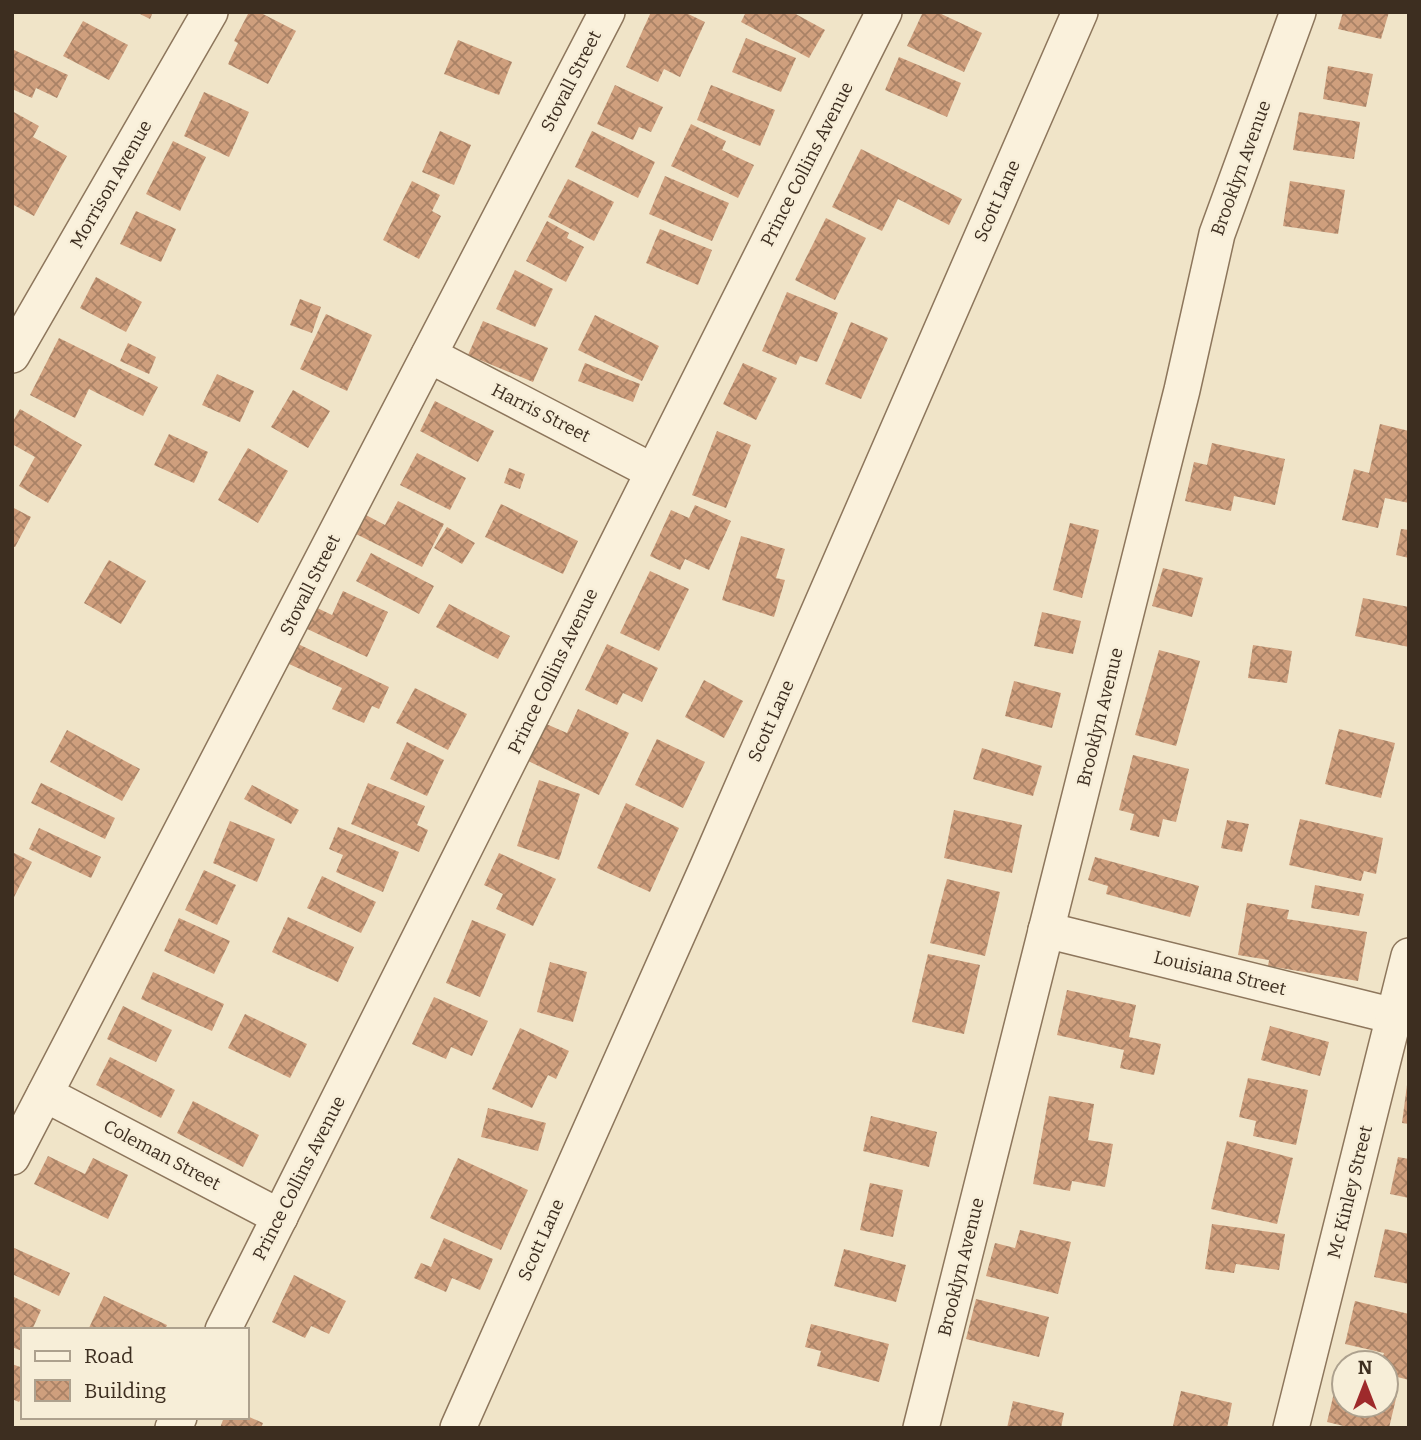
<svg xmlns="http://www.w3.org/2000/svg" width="1421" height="1440" font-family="Bitter,serif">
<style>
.building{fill:url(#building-cross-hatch)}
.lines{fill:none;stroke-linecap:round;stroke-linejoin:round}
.minor-casing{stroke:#8d765c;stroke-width:38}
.minor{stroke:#faf1dc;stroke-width:35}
.labels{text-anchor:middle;stroke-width:5;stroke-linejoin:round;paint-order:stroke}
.street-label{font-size:18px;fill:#3d2e20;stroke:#f7eed8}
</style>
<defs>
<pattern id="building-cross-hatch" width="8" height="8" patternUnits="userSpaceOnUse" patternTransform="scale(1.75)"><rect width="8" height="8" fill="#cf9f7d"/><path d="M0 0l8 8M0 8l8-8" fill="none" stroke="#a98266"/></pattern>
</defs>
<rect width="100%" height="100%" fill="#f0e4c8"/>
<!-- building -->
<g class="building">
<polygon points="136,12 153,12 150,19"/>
<polygon points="249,12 259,12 296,31 268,84 228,64 238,43 234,41"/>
<polygon points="651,12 684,12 705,22 680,77 664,69 658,82 626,67"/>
<polygon points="746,12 792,12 825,30 809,58 741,22"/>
<polygon points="923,12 937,12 982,33 964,72 907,46"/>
<polygon points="1343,12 1389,12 1381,39 1338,29"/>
<polygon points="83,21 128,45 109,80 63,56"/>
<polygon points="746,38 796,58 781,92 732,72"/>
<polygon points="458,40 512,62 499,95 444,74"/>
<polygon points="12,49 68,75 57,98 36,88 32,98 12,89"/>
<polygon points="899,57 961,83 947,117 885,90"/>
<polygon points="1328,66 1373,74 1366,107 1323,99"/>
<polygon points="615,85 663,107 651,132 639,127 633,140 597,124"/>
<polygon points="711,85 775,110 760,146 697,120"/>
<polygon points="204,92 249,112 229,157 184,136"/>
<polygon points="12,111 39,126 33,137 67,156 34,216 12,204"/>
<polygon points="1299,112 1360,122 1354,159 1293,150"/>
<polygon points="691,124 726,141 722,150 754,165 738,198 671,166"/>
<polygon points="440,131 471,145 454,185 422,172"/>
<polygon points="592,131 655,162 638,198 575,167"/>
<polygon points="173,141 206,157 180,211 146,194"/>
<polygon points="861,149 962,199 949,225 898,199 882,231 832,207"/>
<polygon points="665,176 729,203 712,241 649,214"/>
<polygon points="568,179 614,202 594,241 548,217"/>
<polygon points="412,181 440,195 432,211 441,216 419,259 383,240"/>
<polygon points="1290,181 1345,190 1338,234 1283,226"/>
<polygon points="136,211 176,229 161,262 120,244"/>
<polygon points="826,218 866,238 835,300 795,280"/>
<polygon points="547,221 569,233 567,238 584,247 566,282 526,261"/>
<polygon points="660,229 712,250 698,285 646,263"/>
<polygon points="515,270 553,289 535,327 496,309"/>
<polygon points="96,277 142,302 126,332 80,308"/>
<polygon points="787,292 838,313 817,362 800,356 796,365 762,351"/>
<polygon points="300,299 321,307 312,333 290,325"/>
<polygon points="326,314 372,335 347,391 300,369"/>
<polygon points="595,315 659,346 642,381 578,350"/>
<polygon points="483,321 548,348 533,382 468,355"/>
<polygon points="851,322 888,338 861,399 825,384"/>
<polygon points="59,338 158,387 143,416 89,389 75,418 30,395"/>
<polygon points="128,343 156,357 149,374 120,361"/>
<polygon points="585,363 640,384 633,402 578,381"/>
<polygon points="743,363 777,378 756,420 723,404"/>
<polygon points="217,374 254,391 240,422 202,405"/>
<polygon points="293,390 330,411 308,448 271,427"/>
<polygon points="435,401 494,431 478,462 420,431"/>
<polygon points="20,409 82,445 48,503 19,486 35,457 12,444 12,423"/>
<polygon points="1380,424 1409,431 1409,503 1385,498 1378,528 1342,520 1354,469 1369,473"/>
<polygon points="717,431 751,445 726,508 692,495"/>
<polygon points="169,434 208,452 194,483 154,465"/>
<polygon points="1212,443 1285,459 1275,505 1234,496 1231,511 1185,501 1194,462 1207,465"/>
<polygon points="248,448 288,471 258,523 218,500"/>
<polygon points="417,453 466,478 450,510 400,485"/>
<polygon points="509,468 525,474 520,489 504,483"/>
<polygon points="398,501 444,524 422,567 354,533 364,514 385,525"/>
<polygon points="501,504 578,541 563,574 485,537"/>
<polygon points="695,505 731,521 709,570 685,559 680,570 650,556 671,510 689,518"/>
<polygon points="12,507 31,517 15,547 12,546"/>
<polygon points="1070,523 1099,530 1082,598 1053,590"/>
<polygon points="447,527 475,543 462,564 434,548"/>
<polygon points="1401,529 1409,530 1409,558 1396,555"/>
<polygon points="741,536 785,549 776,578 785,580 774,617 722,600"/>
<polygon points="371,553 434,586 419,614 356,581"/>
<polygon points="109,560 146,581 121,624 84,603"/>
<polygon points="1163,568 1203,578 1192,617 1152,606"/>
<polygon points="650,571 689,589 659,651 620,633"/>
<polygon points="343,591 388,612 367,657 303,627 313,606 332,615"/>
<polygon points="1363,598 1409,607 1409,647 1355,636"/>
<polygon points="449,604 510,636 498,659 436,627"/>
<polygon points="1042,612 1081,621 1073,654 1034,646"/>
<polygon points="298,644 389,687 379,709 372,706 364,723 332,709 342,688 289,664"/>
<polygon points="607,644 658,668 642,702 623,693 617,705 585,690"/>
<polygon points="1253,645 1292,651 1287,683 1248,678"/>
<polygon points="1159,650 1200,661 1176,746 1135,735"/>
<polygon points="704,680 743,701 724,738 685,717"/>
<polygon points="1014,681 1061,693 1052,728 1005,716"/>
<polygon points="415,688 467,714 448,750 396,723"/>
<polygon points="578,709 629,733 599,795 526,760 544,723 567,733"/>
<polygon points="1339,729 1395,743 1381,798 1325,784"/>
<polygon points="67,730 140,769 122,801 50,762"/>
<polygon points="657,739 705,762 683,808 635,785"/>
<polygon points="407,742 444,760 427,796 390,779"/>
<polygon points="982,748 1042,766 1033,796 973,779"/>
<polygon points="1133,755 1189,769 1176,822 1163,819 1159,837 1130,830 1134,814 1119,810"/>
<polygon points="539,780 580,794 559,860 517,846"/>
<polygon points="41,783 115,818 105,839 31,803"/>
<polygon points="368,783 425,806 417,825 428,830 419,852 351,824"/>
<polygon points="252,785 299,810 291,824 244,799"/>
<polygon points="626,803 679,828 650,892 597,868"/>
<polygon points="954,810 1022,825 1012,873 944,858"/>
<polygon points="1300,819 1383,838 1376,874 1364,871 1361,881 1289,865"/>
<polygon points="1227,820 1249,824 1242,852 1221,848"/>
<polygon points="230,821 275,839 257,882 213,863"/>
<polygon points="338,827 399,852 383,892 336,872 343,855 329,849"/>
<polygon points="39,828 101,857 91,878 29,849"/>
<polygon points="12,852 32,862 12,901"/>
<polygon points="499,853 556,879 533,926 496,909 503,894 484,885"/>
<polygon points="1095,857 1199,886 1190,917 1106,894 1108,886 1088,880"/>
<polygon points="204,870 236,885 217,925 185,910"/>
<polygon points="322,876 376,902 361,933 307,908"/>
<polygon points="947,879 1000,892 985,956 930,943"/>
<polygon points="1315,885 1364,894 1359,916 1311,908"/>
<polygon points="1247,903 1289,910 1287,919 1367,932 1358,981 1268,966 1269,960 1238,955"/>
<polygon points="288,917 354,947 338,982 272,952"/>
<polygon points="179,918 230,941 214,974 164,951"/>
<polygon points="472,920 506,934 480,997 446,983"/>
<polygon points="928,954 980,965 964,1034 912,1022"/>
<polygon points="550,962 587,972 573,1022 537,1012"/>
<polygon points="153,972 224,1004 212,1031 141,999"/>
<polygon points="1067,990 1136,1005 1129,1037 1161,1044 1154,1075 1120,1068 1124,1050 1057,1035"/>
<polygon points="434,997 488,1021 472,1056 451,1047 446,1059 412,1044"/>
<polygon points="123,1006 172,1030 156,1062 107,1039"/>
<polygon points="245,1014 307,1044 290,1078 228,1048"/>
<polygon points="1270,1026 1329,1042 1320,1076 1261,1060"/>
<polygon points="520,1028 569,1051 556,1079 548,1075 532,1108 492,1089"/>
<polygon points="110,1057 175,1090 161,1118 96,1085"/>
<polygon points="1248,1078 1308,1090 1296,1145 1253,1136 1256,1121 1239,1117"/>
<polygon points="1407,1085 1409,1085 1409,1124 1402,1123"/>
<polygon points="1049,1096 1094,1104 1088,1140 1113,1144 1105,1187 1072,1181 1070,1191 1033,1184"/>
<polygon points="193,1101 259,1135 243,1167 177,1133"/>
<polygon points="488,1108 546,1123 538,1151 481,1137"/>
<polygon points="871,1116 937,1132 929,1167 863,1151"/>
<polygon points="1227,1141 1293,1158 1277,1224 1211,1209"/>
<polygon points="48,1156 85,1174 93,1158 128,1175 108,1219 34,1184"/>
<polygon points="1398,1157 1409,1159 1409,1198 1390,1194"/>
<polygon points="458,1158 528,1190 501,1250 430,1218"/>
<polygon points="870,1183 903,1190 893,1237 860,1230"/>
<polygon points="1212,1224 1285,1234 1279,1270 1236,1264 1234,1273 1205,1269"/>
<polygon points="1385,1229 1409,1234 1409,1284 1374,1277"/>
<polygon points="1020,1230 1071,1242 1058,1294 986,1276 995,1243 1015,1248"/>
<polygon points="444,1238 493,1259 480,1290 452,1278 446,1292 414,1278 421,1263 431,1267"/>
<polygon points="12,1247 70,1273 59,1296 12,1274"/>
<polygon points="844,1249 906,1265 896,1302 834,1286"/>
<polygon points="294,1275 346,1301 329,1334 311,1326 305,1338 272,1322"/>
<polygon points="12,1296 41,1310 32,1330 23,1330 22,1351 12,1347"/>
<polygon points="104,1296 167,1325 165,1330 88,1330"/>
<polygon points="976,1299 1049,1317 1039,1357 966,1339"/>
<polygon points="1355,1301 1409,1314 1409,1380 1386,1374 1386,1363 1381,1363 1384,1353 1345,1344"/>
<polygon points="811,1324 889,1344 879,1382 817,1366 821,1351 805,1347"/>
<polygon points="12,1364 23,1368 23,1395 19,1402 12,1399"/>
<polygon points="1338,1376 1344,1377 1344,1405 1386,1405 1386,1388 1398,1390 1389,1428 1352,1428 1327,1422"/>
<polygon points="1181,1391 1232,1403 1227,1428 1173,1426"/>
<polygon points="1013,1401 1064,1413 1061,1428 1007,1428"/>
<polygon points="247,1416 263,1423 261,1428 220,1428 224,1417"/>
</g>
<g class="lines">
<!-- minor casing -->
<g class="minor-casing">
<g id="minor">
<polyline points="12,355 210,12"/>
<polyline points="429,355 652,471"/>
<polyline points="1046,930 1394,1016"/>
<polyline points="45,1094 280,1217"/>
<polyline points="12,1157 607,12"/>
<polyline points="223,1330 884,12"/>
<polyline points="173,1428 179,1417"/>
<polyline points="458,1428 708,866 1080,12"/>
<polyline points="921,1428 1182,390 1217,234 1298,12"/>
<polyline points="1291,1428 1409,956"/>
</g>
</g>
<!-- minor -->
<use href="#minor" class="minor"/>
</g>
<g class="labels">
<!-- street labels -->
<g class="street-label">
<text transform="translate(571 81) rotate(-63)" y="6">Stovall Street</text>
<text transform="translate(807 164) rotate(-63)" y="6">Prince Collins Avenue</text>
<text transform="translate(1241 168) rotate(-70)" y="6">Brooklyn Avenue</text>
<text transform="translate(111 184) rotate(-60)" y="6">Morrison Avenue</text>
<text transform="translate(997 201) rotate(-66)" y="6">Scott Lane</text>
<text transform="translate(541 413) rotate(27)" y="6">Harris Street</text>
<text transform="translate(310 585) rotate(-63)" y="6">Stovall Street</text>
<text transform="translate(553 671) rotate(-64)" y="6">Prince Collins Avenue</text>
<text transform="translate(1100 717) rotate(-76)" y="6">Brooklyn Avenue</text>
<text transform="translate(771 721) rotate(-66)" y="6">Scott Lane</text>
<text transform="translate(1220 973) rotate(14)" y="6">Louisiana Street</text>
<text transform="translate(162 1155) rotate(28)" y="6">Coleman Street</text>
<text transform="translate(299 1178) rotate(-63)" y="6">Prince Collins Avenue</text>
<text transform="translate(1350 1192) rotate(-76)" y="6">Mc Kinley Street</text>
<text transform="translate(541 1240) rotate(-66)" y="6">Scott Lane</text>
<text transform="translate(961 1267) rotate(-76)" y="6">Brooklyn Avenue</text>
</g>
</g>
<!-- border -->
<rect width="1421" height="1440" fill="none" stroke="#3d2e20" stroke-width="28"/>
<!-- legend -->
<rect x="21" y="1328" width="228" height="91" fill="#f7eed8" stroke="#ada18e" stroke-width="2"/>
<rect x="35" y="1351" width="35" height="10" fill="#faf1dc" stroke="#ada18e" stroke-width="2"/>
<text x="84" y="1363" font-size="21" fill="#3d2e20">Road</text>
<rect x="35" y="1380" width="35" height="21" fill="url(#building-cross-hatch)" stroke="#ada18e" stroke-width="2"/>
<text x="84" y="1398" font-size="21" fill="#3d2e20">Building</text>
<!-- north arrow -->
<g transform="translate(1365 1384)"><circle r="33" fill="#f7eed8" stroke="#ada18e" stroke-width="2"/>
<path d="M0-5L12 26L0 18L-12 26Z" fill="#9e2a2b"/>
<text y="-10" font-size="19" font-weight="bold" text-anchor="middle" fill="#3d2e20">N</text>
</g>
</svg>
